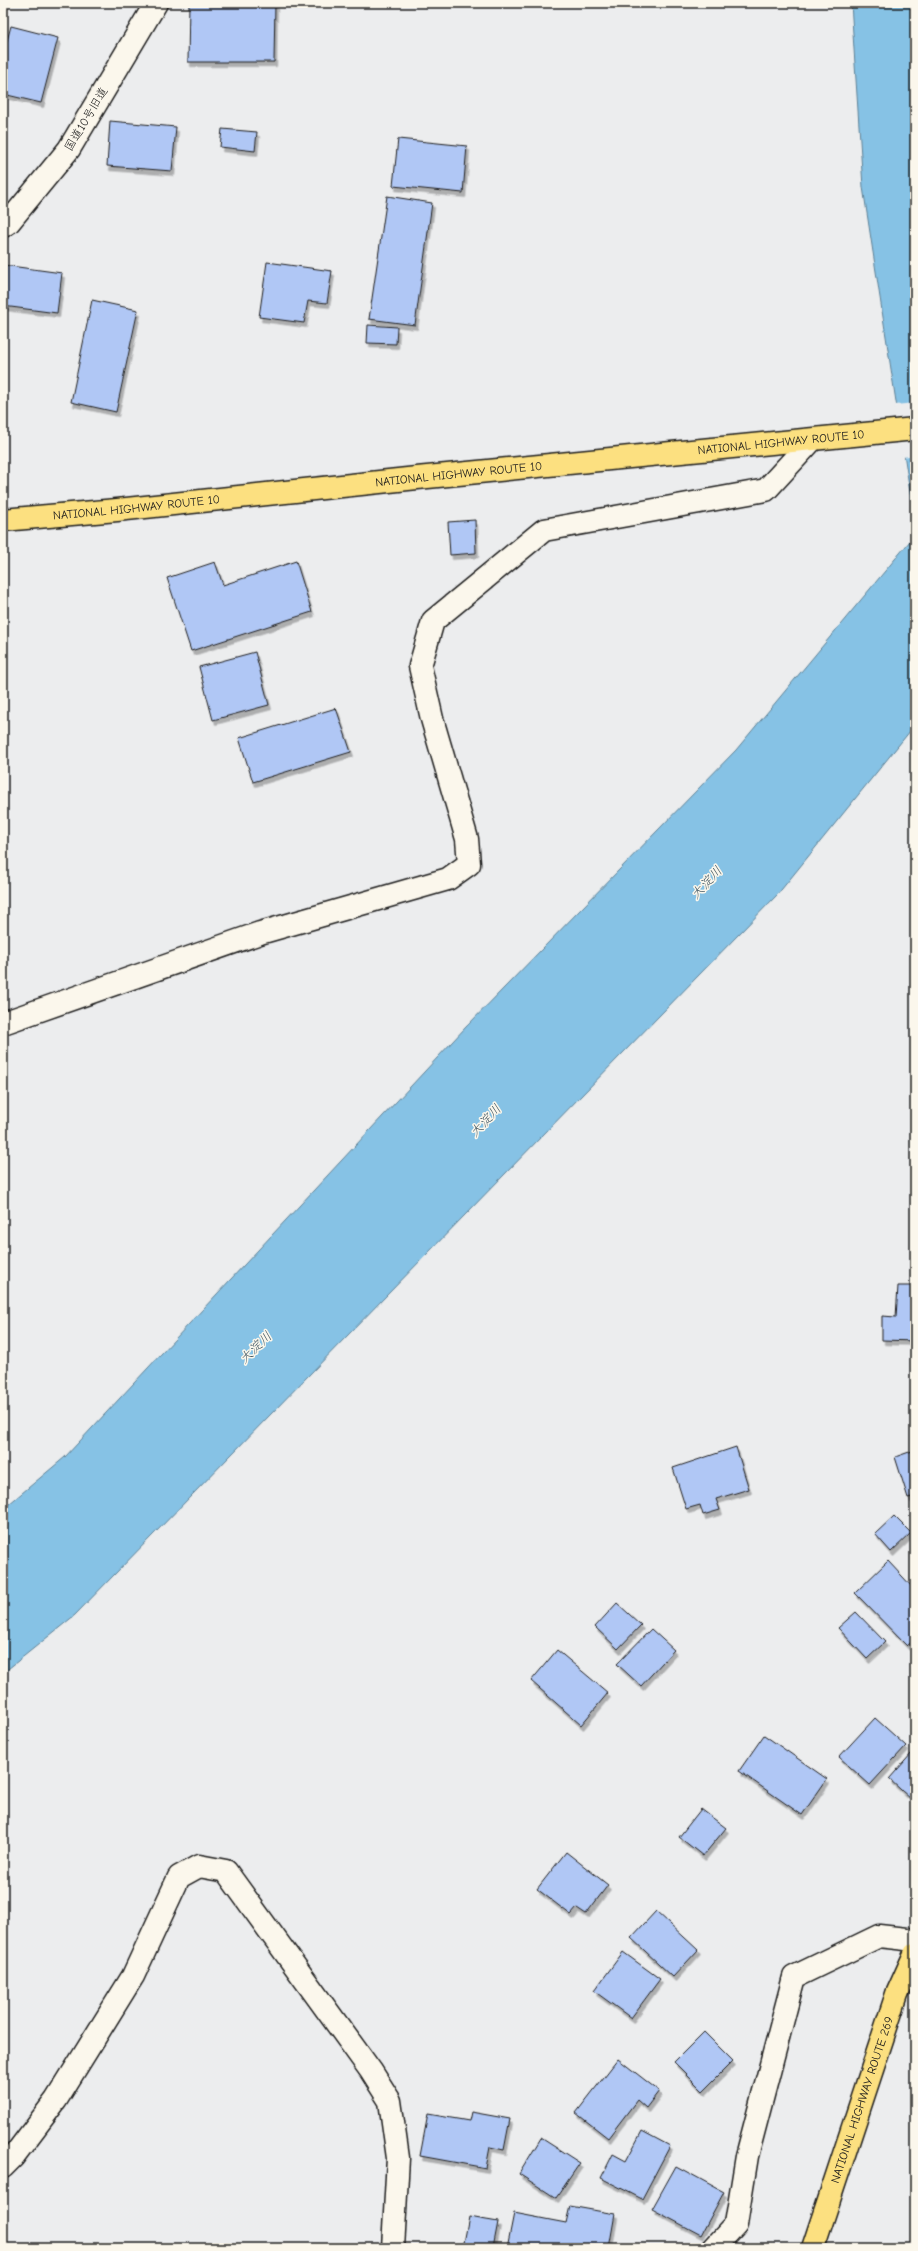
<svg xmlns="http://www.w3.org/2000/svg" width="918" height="2251" font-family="'Comic Neue','Klee One',sans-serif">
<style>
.water{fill:#86c2e5;stroke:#5c8095}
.pier{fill:#ecedee}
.building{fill:#b0c7f5;stroke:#1c1c1c;filter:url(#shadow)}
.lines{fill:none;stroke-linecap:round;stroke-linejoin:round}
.street-casing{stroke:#1c1c1c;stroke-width:25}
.highway-casing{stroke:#1c1c1c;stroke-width:25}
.street{stroke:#fbf7ec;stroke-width:22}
.highway{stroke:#fce080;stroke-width:22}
.labels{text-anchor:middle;stroke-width:3;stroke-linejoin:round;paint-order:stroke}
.street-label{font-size:12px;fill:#1c1c1c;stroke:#fbf7ec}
.water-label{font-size:13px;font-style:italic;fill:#415662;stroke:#fbf7ec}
</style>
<defs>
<filter id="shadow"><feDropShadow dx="2.5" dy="4.5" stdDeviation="0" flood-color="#0004"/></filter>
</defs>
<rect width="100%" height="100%" fill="#ecedee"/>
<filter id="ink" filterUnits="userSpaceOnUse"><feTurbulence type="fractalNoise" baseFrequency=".025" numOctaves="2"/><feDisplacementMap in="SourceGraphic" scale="8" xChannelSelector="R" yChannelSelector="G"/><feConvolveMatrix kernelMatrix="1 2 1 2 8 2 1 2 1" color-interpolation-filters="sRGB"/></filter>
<g filter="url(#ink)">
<!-- water -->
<g class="water">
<polygon points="851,3 915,3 915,525 863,187"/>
<polygon points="915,535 915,725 777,895 75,1615 3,1673 3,1509 65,1457 466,1027 736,750"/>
</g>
<!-- pier -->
<polygon class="pier" points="915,403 915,455 903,457 895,405"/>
<!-- building -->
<g class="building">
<polygon points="189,3 275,3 274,62 188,62"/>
<polygon points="11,26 58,38 41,103 3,94 3,55"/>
<polygon points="110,121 176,127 172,171 107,166"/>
<polygon points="222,129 257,132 255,151 220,147"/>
<polygon points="398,139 467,146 463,193 393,186"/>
<polygon points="387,196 432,203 415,325 369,319"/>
<polygon points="267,262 332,271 327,303 308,301 304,323 259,317"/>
<polygon points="3,265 62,273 57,313 3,306"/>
<polygon points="92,300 138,310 116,412 71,402"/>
<polygon points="368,325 397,327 396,344 367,343"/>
<polygon points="475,520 476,553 450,555 448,522"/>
<polygon points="296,561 312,612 191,651 167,578 215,562 223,585"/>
<polygon points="255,652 269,705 213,720 199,667"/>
<polygon points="336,708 351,752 253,782 239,738"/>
<polygon points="898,1286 915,1286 915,1341 882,1340 882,1316 896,1317"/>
<polygon points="736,1447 749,1489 716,1499 720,1510 703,1515 700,1505 686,1509 673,1468"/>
<polygon points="915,1450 915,1496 908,1498 895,1457"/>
<polygon points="894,1516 911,1533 891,1552 875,1534"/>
<polygon points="888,1561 915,1590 915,1639 907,1646 855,1593"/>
<polygon points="617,1603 641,1625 618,1649 595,1627"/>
<polygon points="856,1612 885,1642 867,1659 838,1628"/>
<polygon points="651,1629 674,1650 641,1686 617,1664"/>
<polygon points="557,1650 608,1693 581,1725 531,1681"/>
<polygon points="875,1718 906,1746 870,1785 839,1757"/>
<polygon points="764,1735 827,1779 802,1815 739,1771"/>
<polygon points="912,1753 915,1756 915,1797 912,1800 889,1779"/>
<polygon points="701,1809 726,1828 703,1856 679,1837"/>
<polygon points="566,1852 608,1885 586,1914 577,1908 571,1915 537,1889"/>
<polygon points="656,1911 698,1950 673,1977 631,1938"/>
<polygon points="623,1952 660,1979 631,2018 594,1991"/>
<polygon points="704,2032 733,2061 703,2091 674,2062"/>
<polygon points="618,2059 659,2091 646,2108 637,2100 608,2138 576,2113"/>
<polygon points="471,2112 510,2119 504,2150 490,2147 486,2168 420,2156 428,2114 469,2121"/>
<polygon points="642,2131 670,2146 642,2199 601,2178 613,2154 626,2161"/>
<polygon points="541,2138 580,2163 556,2198 519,2174"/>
<polygon points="676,2166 724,2192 701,2235 652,2209"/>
<polygon points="570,2206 615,2214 609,2248 507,2248 514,2213 566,2223"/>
<polygon points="469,2217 498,2222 493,2248 463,2248"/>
</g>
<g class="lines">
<!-- street casing -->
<g class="street-casing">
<g id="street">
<polyline points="3,226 9,222 69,149 156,3"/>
<polyline points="3,1023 260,933 448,879 469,864 467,839 432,719 420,666 433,621 544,530 766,490 812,440"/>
<polyline points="3,2167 13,2157 56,2100 133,1976 179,1877 199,1866 226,1871 371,2071 390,2101 398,2158 393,2248"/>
<polyline points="714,2248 736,2224 747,2156 794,1977 879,1936 915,1940"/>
</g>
</g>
<!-- highway casing -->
<g class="highway-casing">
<g id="highway">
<path id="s1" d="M3,520L117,510L417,478L915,429"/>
<path id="s2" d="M813,2248L897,1994L915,1954"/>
</g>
</g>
<!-- street -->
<use href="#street" class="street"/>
<!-- highway -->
<use href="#highway" class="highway"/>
</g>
</g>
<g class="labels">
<!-- street labels -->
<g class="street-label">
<text transform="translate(86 119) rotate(-59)" y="4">国道10号旧道</text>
<text dy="4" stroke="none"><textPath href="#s1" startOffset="782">NATIONAL HIGHWAY ROUTE 10</textPath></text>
<text dy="4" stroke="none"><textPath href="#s1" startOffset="458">NATIONAL HIGHWAY ROUTE 10</textPath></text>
<text dy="4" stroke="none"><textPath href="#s1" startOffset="134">NATIONAL HIGHWAY ROUTE 10</textPath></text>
<text dy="4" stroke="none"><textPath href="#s2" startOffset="156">NATIONAL HIGHWAY ROUTE 269</textPath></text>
</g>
<!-- water labels -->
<g class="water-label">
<text transform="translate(706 882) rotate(-47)" y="5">大淀川</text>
<text transform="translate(485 1120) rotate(-47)" y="5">大淀川</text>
<text transform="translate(255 1347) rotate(-44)" y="5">大淀川</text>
</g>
</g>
<!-- margin -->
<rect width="918" height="2251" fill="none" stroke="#fbf7ec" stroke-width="16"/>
<rect x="8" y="8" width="902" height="2235" fill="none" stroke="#1c1c1c" stroke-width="1.5" filter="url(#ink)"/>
</svg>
